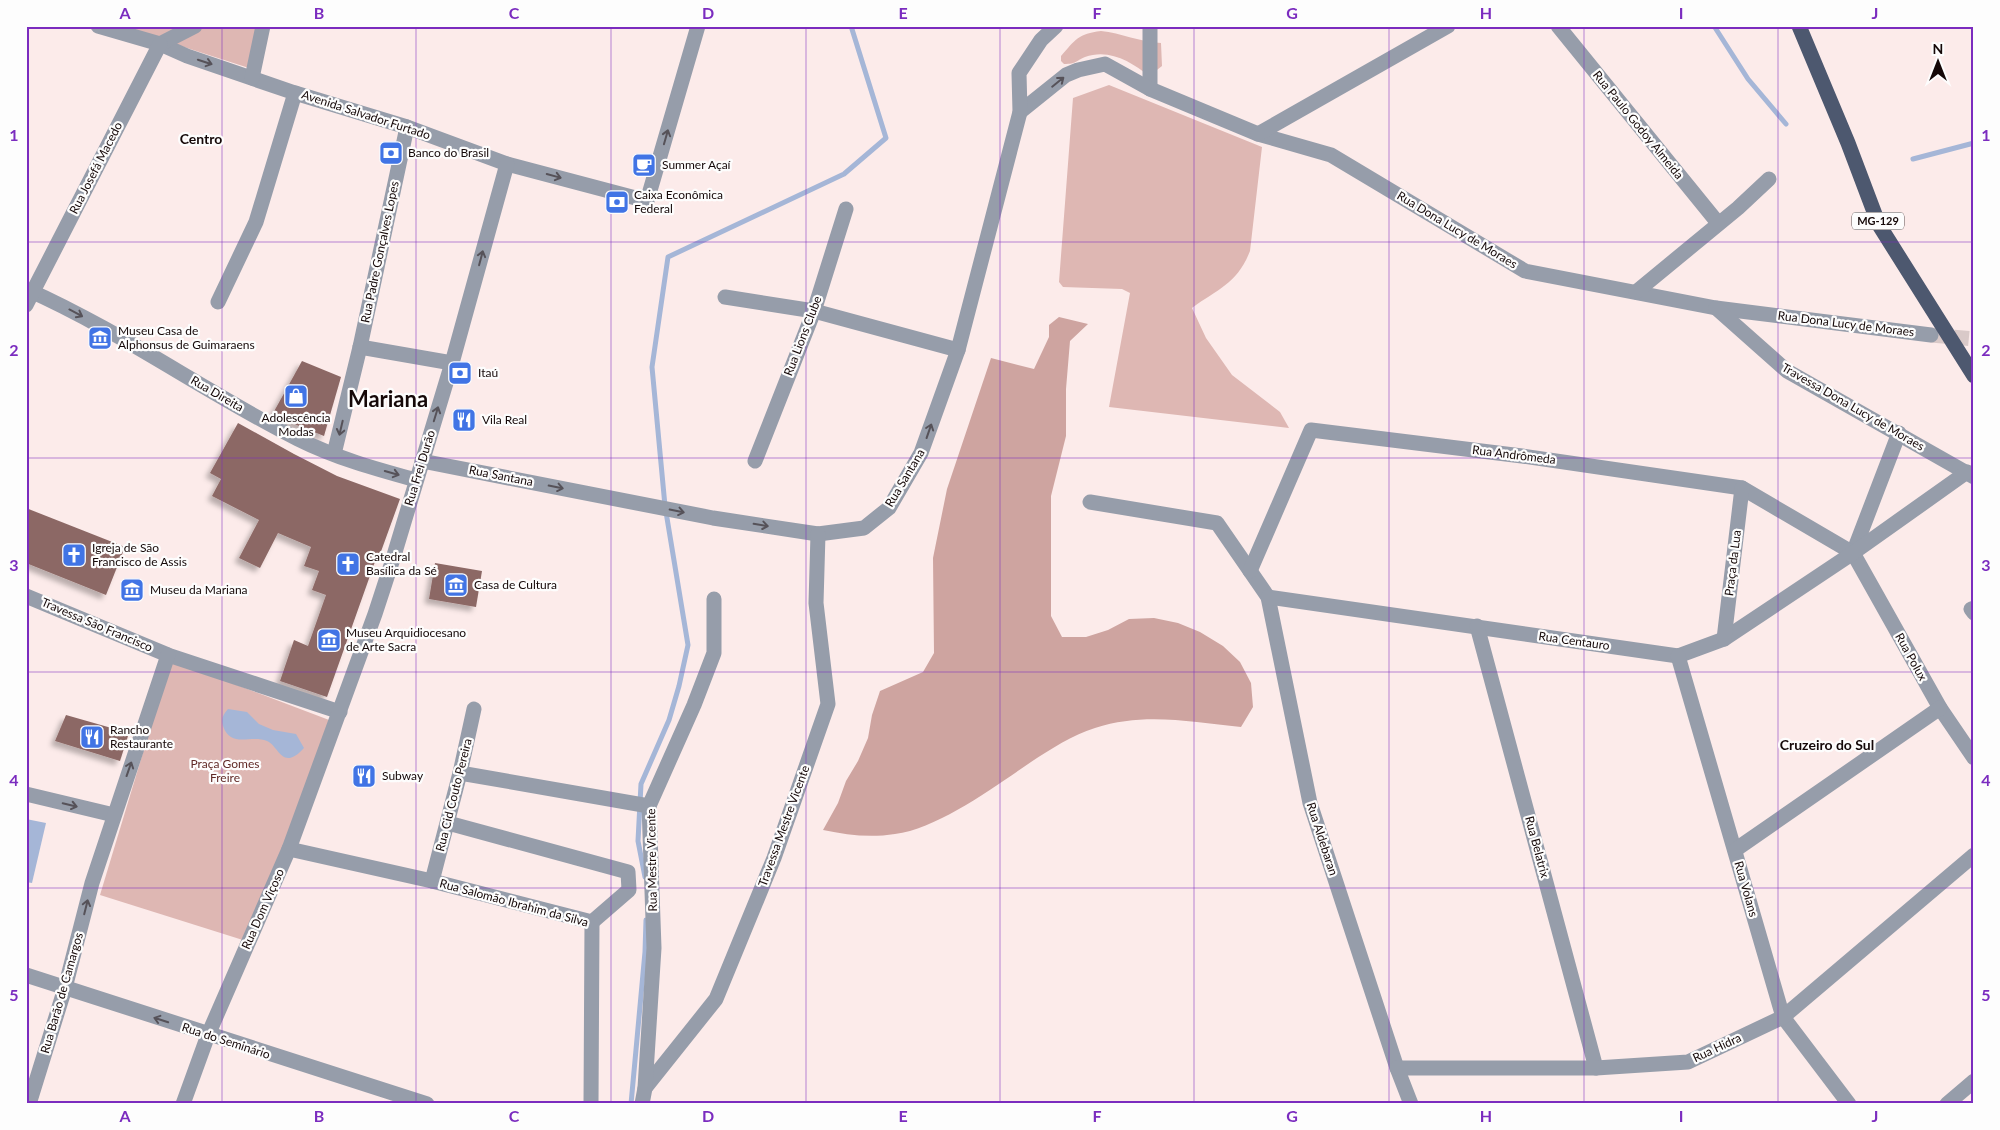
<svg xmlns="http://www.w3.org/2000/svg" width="2000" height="1130" font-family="Lato,sans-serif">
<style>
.green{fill:#deb7b3}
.forest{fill:#cea4a0}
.water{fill:#a5b6d7}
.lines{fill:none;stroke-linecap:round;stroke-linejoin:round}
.stream{stroke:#a5b6d7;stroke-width:5}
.building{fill:#8c6865;filter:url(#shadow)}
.minor-tunnel{stroke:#d9c9c8;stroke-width:15;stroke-dasharray:15 8;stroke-linecap:butt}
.minor{stroke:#969daa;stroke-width:15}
.major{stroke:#4d586f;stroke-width:15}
.oneway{stroke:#565259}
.grid{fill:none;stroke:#7b2cbf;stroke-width:1;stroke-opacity:0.55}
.labels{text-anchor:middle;stroke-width:4.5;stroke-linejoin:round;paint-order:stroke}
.shield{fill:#fdfdfd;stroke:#5b5252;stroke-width:1}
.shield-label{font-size:11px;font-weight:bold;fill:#150808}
.street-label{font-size:12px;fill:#150808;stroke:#fdfdfd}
.poi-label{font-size:12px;fill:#150808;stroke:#fdfdfd;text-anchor:start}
.park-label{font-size:12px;fill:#612a27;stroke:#fdfdfd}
.neighbourhood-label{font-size:14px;font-weight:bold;fill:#150808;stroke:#fdfdfd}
.town-label{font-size:22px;font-weight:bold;fill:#150808;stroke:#fdfdfd}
.neatline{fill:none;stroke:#7b2cbf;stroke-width:2}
.grid-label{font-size:16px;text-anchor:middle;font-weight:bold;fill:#7b2cbf}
</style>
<defs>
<filter id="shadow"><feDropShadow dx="-4.5" dy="4.5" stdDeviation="2.5" flood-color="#0004"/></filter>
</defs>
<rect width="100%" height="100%" fill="#fcebea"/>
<!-- green -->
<g class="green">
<polygon points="119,26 262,26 252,69"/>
<path d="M1101,31C1121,33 1140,42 1161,43L1162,66L1149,76C1132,62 1109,48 1085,57C1075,61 1077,64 1064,64L1061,61V56C1076,39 1078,34 1101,31Z"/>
<path d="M1109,85L1262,147L1250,251C1237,284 1219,288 1192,308L1206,338L1232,375L1280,412L1289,428L1109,407L1130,293L1122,289L1063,287L1059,282L1073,98Z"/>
<polygon points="171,660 337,723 246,941 100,895"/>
</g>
<!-- forest -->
<path class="forest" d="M1059,317L1088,324L1070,341L1066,389V436L1051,496V616L1062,637H1086L1108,630L1129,619L1154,618L1178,623L1200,632L1223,646L1240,662L1251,683L1253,707L1241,727C1190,722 1145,712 1095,728C1072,735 1051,749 1031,762C994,787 939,828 895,834C870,838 847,835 823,830L838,803L846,781L858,761L868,738L872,715L880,691L923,672L934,653L933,558L947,489L991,358L1034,369L1049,337V325Z"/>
<!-- water -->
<g class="water">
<path d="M228,709L247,712L259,724L273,730L296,734L304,748C282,772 279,746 267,741C251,734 231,749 223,726C221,718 223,715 228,709Z"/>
<polygon points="26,819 46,823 32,883 26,882"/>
</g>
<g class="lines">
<!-- stream -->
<g class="stream">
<polyline points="1714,26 1748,79 1786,124"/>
<polyline points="1913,159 1974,143"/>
<polyline points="645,877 638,841 641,784 669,720 679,686 688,645 665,506 652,367 668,257 844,174 886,138 851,26"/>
<polyline points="631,1104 645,952 646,920"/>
</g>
</g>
<!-- building -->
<g class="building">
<polygon points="302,361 341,377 324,436 272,415"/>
<polygon points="238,423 294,454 337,476 400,499 379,557 377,556 327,697 280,681 294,640 308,646 326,595 312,590 319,571 304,566 311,547 278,533 260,568 239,558 259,520 212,496 221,479 210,473"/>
<polygon points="26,508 125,547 106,595 26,563"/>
<polygon points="435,563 482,571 476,607 429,599"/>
<polygon points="66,715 129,733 120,761 55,741"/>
</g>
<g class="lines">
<!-- minor-tunnel -->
<polyline class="minor-tunnel" points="1931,335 1974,339"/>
<!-- minor -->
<g class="minor">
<polyline points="98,26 160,44 187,56 295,93 407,127 507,164 647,201 698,26"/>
<polyline points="1150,26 1150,89"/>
<polyline points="1558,26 1718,223"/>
<polyline points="160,44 195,26"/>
<polyline points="252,78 263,26"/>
<polyline points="1020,112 1066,75 1078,70 1105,64 1150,89 1258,134 1331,155 1525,271 1716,308 1931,335"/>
<polyline points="1258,134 1448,26"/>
<path d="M26,289C121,331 206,393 298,439C336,458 376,469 416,480"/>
<polyline points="1636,292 1738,208 1769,179"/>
<polyline points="725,297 814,311 958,350"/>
<polyline points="218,302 256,222 295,93"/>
<polyline points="26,305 160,44"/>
<polyline points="1716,308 1787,371 1974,477"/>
<polyline points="360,347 452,363"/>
<polyline points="334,454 360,347 407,127"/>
<polyline points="422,461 713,518 818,534 864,528 889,508 921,453 958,350 1020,112 1019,73 1041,40 1056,26"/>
<polyline points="755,461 814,311 846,209"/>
<polyline points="1090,502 1217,523 1268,597 1310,803 1397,1068 1411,1104"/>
<polyline points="1853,553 1940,708 1974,758"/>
<polyline points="1853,553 1899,433"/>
<polyline points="1250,571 1311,430 1522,456 1742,488 1853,553"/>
<polyline points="26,596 168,655 340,712"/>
<polyline points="1268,597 1678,656 1724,639 1853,553 1967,472"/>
<polyline points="1974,608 1971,609 1974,613"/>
<polyline points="1477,626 1596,1068"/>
<polyline points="1724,639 1742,488"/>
<polyline points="1678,656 1783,1017 1849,1104"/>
<polyline points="460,773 649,806"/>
<polyline points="26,794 114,815"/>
<polyline points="448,823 628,872 629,890 592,922"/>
<polyline points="289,849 432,881 592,922 591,1104"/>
<polyline points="1735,850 1940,708"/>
<polyline points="432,881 460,773 474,709"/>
<polyline points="26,975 427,1104"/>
<polyline points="1397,1068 1596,1068 1688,1062 1783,1017 1974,855"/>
<polyline points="645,1088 716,999 774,858 828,704 816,603 818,534"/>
<polyline points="29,1104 65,988 92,883 168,655"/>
<polyline points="183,1104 208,1035 289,849 375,614 392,562 452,363 507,164"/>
<polyline points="642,1104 645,1088 654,948 649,806 694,705 714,653 714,599"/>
<polyline points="1947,1104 1974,1081"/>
</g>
<!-- major -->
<polyline class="major" points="1799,26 1848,143 1879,225 1974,376"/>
</g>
<!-- one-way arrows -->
<defs><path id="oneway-shaft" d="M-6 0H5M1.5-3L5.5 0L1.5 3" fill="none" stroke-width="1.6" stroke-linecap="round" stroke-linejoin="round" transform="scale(1.25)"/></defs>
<g class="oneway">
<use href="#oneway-shaft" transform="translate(205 62) rotate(18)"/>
<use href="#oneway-shaft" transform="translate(1058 82) rotate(-39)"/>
<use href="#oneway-shaft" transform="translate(666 137) rotate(-74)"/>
<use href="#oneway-shaft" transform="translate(554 176) rotate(15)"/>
<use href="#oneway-shaft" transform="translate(481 258) rotate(-75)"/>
<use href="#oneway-shaft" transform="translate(76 313) rotate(28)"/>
<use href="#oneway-shaft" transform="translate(436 414) rotate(-73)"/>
<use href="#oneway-shaft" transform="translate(341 428) rotate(103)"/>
<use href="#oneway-shaft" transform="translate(929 431) rotate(-71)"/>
<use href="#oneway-shaft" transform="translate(392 473) rotate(16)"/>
<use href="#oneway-shaft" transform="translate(556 487) rotate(11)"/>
<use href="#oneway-shaft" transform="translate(677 511) rotate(11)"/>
<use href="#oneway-shaft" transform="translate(761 525) rotate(9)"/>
<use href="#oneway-shaft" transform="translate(129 769) rotate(-71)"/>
<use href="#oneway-shaft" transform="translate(70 805) rotate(13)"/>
<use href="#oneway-shaft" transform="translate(86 907) rotate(-76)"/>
<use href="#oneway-shaft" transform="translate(161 1020) rotate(-162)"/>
</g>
<!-- grid -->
<path class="grid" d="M222,26V1104M416,26V1104M611,26V1104M806,26V1104M1000,26V1104M1194,26V1104M1389,26V1104M1584,26V1104M1778,26V1104M26,242H1974M26,458H1974M26,672H1974M26,888H1974"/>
<!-- icons -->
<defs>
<g id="bank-square" transform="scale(1.25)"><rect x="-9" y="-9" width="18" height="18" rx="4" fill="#4174e5" stroke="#fdfdfd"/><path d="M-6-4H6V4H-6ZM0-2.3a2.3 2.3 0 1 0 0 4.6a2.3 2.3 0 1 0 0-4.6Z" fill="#fff"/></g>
<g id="cafe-square" transform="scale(1.25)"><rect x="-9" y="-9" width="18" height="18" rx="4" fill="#4174e5" stroke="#fdfdfd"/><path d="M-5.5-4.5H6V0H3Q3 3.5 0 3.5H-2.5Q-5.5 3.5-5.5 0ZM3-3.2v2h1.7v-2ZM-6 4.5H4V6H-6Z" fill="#fff"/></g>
<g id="museum-square" transform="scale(1.25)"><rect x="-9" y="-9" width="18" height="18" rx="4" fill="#4174e5" stroke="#fdfdfd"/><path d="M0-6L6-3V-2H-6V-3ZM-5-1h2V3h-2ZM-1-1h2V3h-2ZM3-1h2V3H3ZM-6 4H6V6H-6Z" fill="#fff"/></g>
<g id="shop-square" transform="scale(1.25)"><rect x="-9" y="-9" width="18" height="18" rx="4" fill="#4174e5" stroke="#fdfdfd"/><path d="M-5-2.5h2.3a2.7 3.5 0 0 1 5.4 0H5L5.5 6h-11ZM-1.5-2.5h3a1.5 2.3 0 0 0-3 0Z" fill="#fff"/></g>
<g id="restaurant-square" transform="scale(1.25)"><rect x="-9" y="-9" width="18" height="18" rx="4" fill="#4174e5" stroke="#fdfdfd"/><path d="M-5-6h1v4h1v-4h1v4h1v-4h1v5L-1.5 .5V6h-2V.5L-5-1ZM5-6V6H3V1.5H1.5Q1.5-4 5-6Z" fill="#fff"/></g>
<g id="church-square" transform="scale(1.25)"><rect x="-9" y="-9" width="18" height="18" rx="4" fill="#4174e5" stroke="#fdfdfd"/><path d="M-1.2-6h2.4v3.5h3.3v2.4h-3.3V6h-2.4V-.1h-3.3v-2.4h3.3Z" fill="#fff"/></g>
</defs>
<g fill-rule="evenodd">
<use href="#bank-square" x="391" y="153"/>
<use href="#cafe-square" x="644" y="165"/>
<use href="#bank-square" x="617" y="202"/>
<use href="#museum-square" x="100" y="338"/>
<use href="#bank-square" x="460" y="373"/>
<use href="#shop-square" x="296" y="396"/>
<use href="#restaurant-square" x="464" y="420"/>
<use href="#church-square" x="74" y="555"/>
<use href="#church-square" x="348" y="564"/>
<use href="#museum-square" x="456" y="585"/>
<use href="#museum-square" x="132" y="590"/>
<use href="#museum-square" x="329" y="640"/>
<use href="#restaurant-square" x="92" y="737"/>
<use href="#restaurant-square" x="364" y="776"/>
</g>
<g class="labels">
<!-- shield labels -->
<rect class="shield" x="1852" y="212.5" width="52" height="17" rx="4"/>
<g class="shield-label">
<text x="1878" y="225">MG-129</text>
</g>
<!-- street labels -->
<g class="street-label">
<text transform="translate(366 115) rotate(18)" y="4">Avenida Salvador Furtado</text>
<text transform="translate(1638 125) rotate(51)" y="4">Rua Paulo Godoy Almeida</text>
<text transform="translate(96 168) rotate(-63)" y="4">Rua Josefá Macedo</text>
<text transform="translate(1457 230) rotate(31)" y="4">Rua Dona Lucy de Moraes</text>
<text transform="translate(380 252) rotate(-78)" y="4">Rua Padre Gonçalves Lopes</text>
<text transform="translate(1846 324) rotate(7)" y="4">Rua Dona Lucy de Moraes</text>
<text transform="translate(803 336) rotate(-69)" y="4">Rua Lions Clube</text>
<text transform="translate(217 394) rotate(30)" y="4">Rua Direita</text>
<text transform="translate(1853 407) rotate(30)" y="4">Travessa Dona Lucy de Moraes</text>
<text transform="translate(1514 455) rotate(7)" y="4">Rua Andrômeda</text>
<text transform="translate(420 468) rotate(-73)" y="4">Rua Frei Durão</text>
<text transform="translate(501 476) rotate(11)" y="4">Rua Santana</text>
<text transform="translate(905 478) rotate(-59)" y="4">Rua Santana</text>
<text transform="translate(1733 563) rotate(-83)" y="4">Praça da Lua</text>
<text transform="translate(97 625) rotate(23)" y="4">Travessa São Francisco</text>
<text transform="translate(1574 641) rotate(8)" y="4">Rua Centauro</text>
<text transform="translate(1911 657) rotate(61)" y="4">Rua Polux</text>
<text transform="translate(454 795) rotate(-76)" y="4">Rua Cid Couto Pereira</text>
<text transform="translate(784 826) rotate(-70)" y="4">Travessa Mestre Vicente</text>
<text transform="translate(1322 839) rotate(72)" y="4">Rua Aldebaran</text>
<text transform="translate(1537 847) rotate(75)" y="4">Rua Belatrix</text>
<text transform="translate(652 860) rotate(-91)" y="4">Rua Mestre Vicente</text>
<text transform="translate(1746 889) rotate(74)" y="4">Rua Volans</text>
<text transform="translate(514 903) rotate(15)" y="4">Rua Salomão Ibrahim da Silva</text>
<text transform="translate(263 909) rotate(-66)" y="4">Rua Dom Viçoso</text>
<text transform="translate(62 993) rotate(-74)" y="4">Rua Barão de Camargos</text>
<text transform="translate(226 1041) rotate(18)" y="4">Rua do Seminário</text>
<text transform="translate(1717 1048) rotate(-25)" y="4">Rua Hidra</text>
</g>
<!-- poi labels -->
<g class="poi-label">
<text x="408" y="157">Banco do Brasil</text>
<text x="662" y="169">Summer Açaí</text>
<text x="634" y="199">Caixa Econômica<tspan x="634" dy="14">Federal</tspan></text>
<text x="118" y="335">Museu Casa de<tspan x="118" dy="14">Alphonsus de Guimaraens</tspan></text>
<text x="478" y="377">Itaú</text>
<text x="296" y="422" text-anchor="middle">Adolescência<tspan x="296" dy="14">Modas</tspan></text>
<text x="482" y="424">Vila Real</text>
<text x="92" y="552">Igreja de São<tspan x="92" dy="14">Francisco de Assis</tspan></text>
<text x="366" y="561">Catedral<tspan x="366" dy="14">Basílica da Sé</tspan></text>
<text x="474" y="589">Casa de Cultura</text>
<text x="150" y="594">Museu da Mariana</text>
<text x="346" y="637">Museu Arquidiocesano<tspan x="346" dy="14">de Arte Sacra</tspan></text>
<text x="110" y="734">Rancho<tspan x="110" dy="14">Restaurante</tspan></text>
<text x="382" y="780">Subway</text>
</g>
<!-- park labels -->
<g class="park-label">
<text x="225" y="768">Praça Gomes<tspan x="225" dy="14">Freire</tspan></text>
</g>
<!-- neighbourhood labels -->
<g class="neighbourhood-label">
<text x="201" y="144">Centro</text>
<text x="1827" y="750">Cruzeiro do Sul</text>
</g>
<!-- town labels -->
<g class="town-label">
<text x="388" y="407">Mariana</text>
</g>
</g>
<!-- border -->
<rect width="2000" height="1130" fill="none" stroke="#fdfdfd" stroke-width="55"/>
<!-- north arrow -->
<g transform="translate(1938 62)" stroke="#fdfdfd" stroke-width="4" paint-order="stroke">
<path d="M0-4L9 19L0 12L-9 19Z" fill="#150808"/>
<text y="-8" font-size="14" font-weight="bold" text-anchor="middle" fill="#150808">N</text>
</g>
<rect x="28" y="28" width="1944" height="1074" class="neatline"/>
<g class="grid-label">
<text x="125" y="19">A</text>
<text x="319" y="19">B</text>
<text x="514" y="19">C</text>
<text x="708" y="19">D</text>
<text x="903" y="19">E</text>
<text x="1097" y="19">F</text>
<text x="1292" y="19">G</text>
<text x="1486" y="19">H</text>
<text x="1681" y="19">I</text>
<text x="1875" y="19">J</text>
<text x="14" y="141">1</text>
<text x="1986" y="141">1</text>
<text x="14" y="356">2</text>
<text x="1986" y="356">2</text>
<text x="14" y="571">3</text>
<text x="1986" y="571">3</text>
<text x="14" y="786">4</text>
<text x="1986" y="786">4</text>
<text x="14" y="1001">5</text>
<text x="1986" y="1001">5</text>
<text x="125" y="1122">A</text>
<text x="319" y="1122">B</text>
<text x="514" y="1122">C</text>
<text x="708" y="1122">D</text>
<text x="903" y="1122">E</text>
<text x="1097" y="1122">F</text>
<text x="1292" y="1122">G</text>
<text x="1486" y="1122">H</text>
<text x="1681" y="1122">I</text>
<text x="1875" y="1122">J</text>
</g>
</svg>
